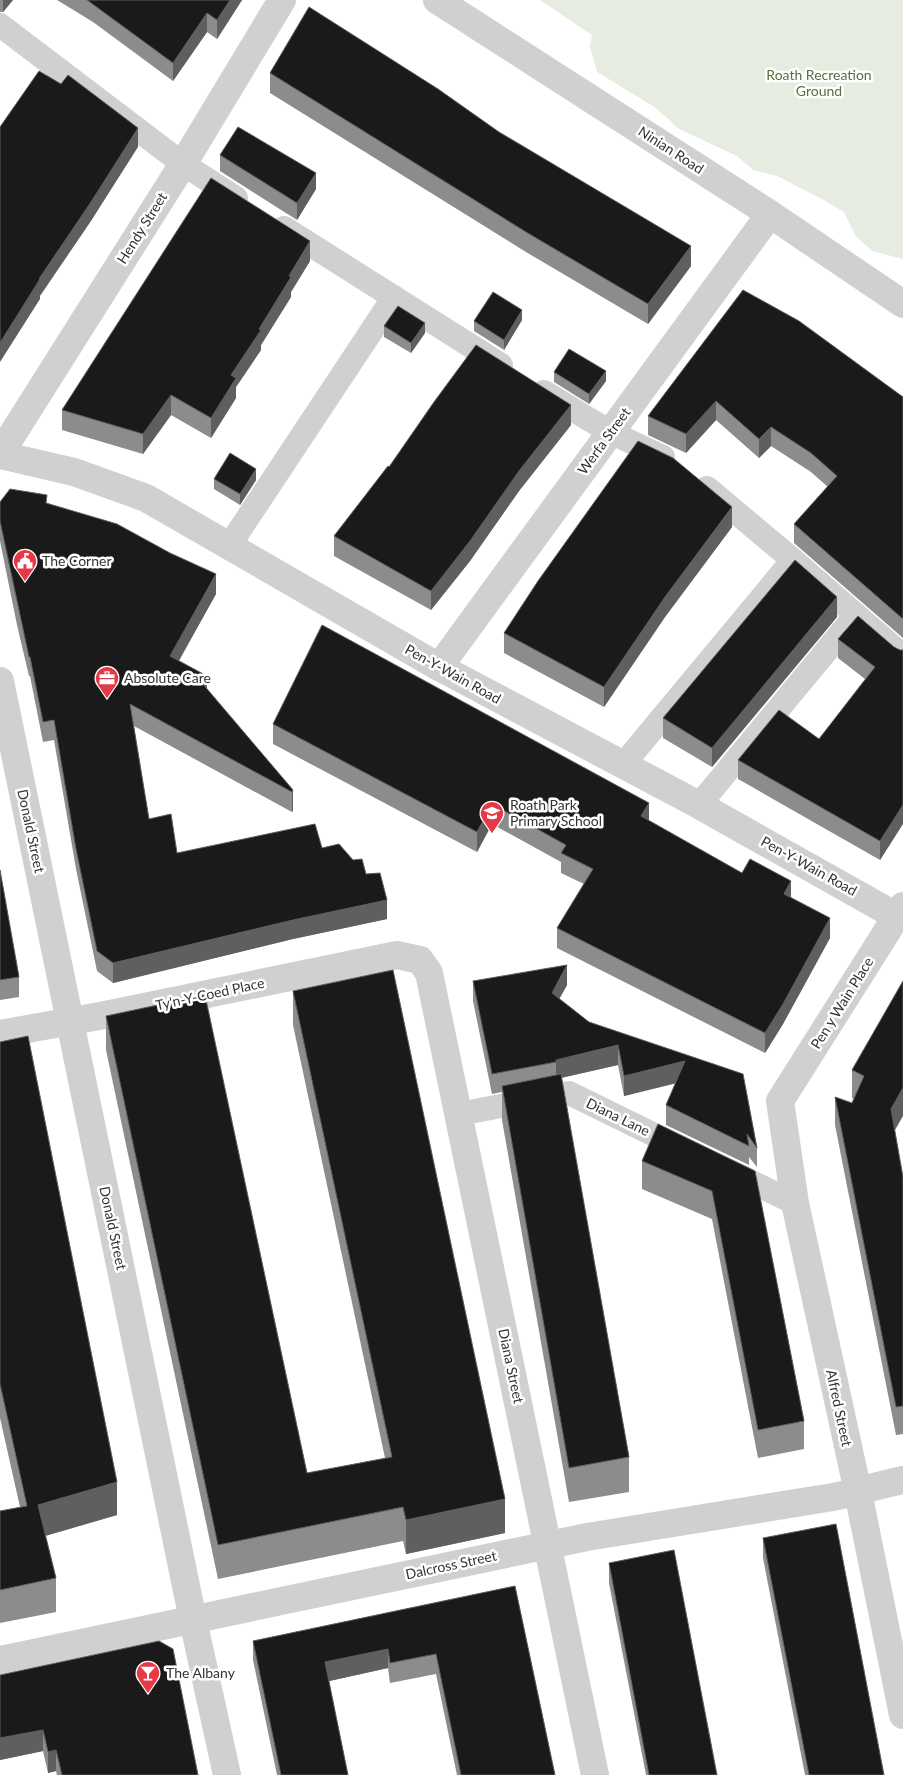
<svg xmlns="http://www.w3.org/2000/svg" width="903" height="1775" font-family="Lato,sans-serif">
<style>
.green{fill:#e6ecdf}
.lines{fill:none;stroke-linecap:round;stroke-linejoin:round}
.service{stroke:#d0d0d0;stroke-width:24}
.minor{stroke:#d0d0d0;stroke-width:28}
.tertiary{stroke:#d0d0d0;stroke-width:28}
.wall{fill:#8c8c8c}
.shaded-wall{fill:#5f5f5f}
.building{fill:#1a1a1a;stroke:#5f5f5f}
.labels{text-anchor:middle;stroke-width:5;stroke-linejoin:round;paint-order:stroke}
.park-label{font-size:14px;fill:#56703f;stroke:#fff}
.street-label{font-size:14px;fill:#333;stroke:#fff}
.poi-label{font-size:14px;fill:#333;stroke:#fff;text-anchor:start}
</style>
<rect width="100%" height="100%" fill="#fff"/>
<!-- green -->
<polygon class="green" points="540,0 903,0 903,259 872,251 855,235 844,212 822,199 777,176 753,170 737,156 679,129 656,108 597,72 590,47 592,35"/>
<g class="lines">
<!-- service -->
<g class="service">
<polyline points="0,25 183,164 236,198"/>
<polyline points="284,228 501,365"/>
<polyline points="544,392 610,432 663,457"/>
<polyline points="707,488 787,555 903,656"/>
<polyline points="229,546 394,297"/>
<polyline points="622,766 793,560"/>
<polyline points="699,805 856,615"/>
<polyline points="459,1114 569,1093 681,1148"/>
<polyline points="729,1171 795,1203"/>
</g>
<!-- minor -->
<g class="minor">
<polyline points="0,454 183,164 282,0"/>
<polyline points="0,455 74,472 146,498 439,667 699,805 896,916"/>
<polyline points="439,667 770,214"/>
<polyline points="0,681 193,1620 227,1775"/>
<polyline points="903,906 780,1101 795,1203 858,1492 903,1715"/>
<polyline points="0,1034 105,1015 397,955 420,960 429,973 595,1775"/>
<path d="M0,1660L587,1537L833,1497C857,1492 879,1485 903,1480"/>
</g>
<!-- tertiary -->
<polyline class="tertiary" points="437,0 770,214 903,304"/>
</g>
<!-- wall -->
<g class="wall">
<polygon points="0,0 13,0 3,12 0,12"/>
<polygon points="57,0 242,0 217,39 207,32 173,81 93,22"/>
<polygon points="270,73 691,266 648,324 526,252 270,93"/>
<polygon points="220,155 316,189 297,220 220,171"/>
<polygon points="310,261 291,292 291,297 261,345 261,350 236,387 236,398 211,438 171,415 143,454 62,430 62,410"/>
<polygon points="743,290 903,397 903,638 794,543 794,524 828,487 811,472 771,446 759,458 716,420 686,453 648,435 648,416"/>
<polygon points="522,320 504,350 474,331 474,321"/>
<polygon points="384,326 425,333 411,353 384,337"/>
<polygon points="554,372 606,381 589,404 554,382"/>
<polygon points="571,425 519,491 470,561 431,610 334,556 334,536 389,467"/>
<polygon points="214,479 256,480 240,505 214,489"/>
<polygon points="0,502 47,503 216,594 179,661 207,689 293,790 293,810 292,812 134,726 149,819 177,853 322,848 353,860 366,874 387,919 293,939 113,983 97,971 76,869 54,740 43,742 30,676 29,676 17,625 0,541"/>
<polygon points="732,527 665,617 604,707 504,653 504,633"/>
<polygon points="837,617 712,767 663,738 663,718"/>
<polygon points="838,639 894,647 900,650 900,828 880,860 738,779 738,760 819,739 865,679 838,658"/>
<polygon points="273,724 649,821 742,873 791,897 830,938 783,1024 765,1053 557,948 557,928 584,884 561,873 561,862 492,824 477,852 273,744"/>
<polygon points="0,870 19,977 19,997 0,1000"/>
<polygon points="473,981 567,985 559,999 589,1022 743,1074 757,1148 757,1167 749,1157 749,1165 666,1125 666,1105 676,1083 624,1096 618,1065 561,1078 629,1457 629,1492 569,1502 502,1120 502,1092 492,1094 473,1001"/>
<polygon points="903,981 894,1130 903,1177 903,1434 896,1435 835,1125 835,1097 852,1103 854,1099 852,1098 852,1070"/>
<polygon points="293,991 505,1533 406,1554 403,1541 218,1579 106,1050 106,1016 307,1473 385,1458 293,1025"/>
<polygon points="0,1042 117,1515 45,1536 56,1578 56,1612 0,1623 0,1511 20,1507 0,1418"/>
<polygon points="642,1161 755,1171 804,1421 804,1449 758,1458 712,1219 642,1189"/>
<polygon points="763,1538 884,1775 805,1775 763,1558"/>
<polygon points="609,1563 717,1775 646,1775 609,1583"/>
<polygon points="515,1586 555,1775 457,1775 436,1674 390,1683 388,1668 329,1681 348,1775 277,1775 253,1660 253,1641"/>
<polygon points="0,1675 198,1775 57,1775 56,1771 48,1773 43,1751 0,1760"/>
</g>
<!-- shaded-wall -->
<g class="shaded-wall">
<polygon points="3,0 13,0 3,12"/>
<polygon points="230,0 242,0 217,39 217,20"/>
<polygon points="207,13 207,32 173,81 173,63"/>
<polygon points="138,128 138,147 91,221 40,296 40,299 0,362 0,343 39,279"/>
<polygon points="316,173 316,189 297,220 297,203"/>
<polygon points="310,241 310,261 291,292 291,297 261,345 261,350 236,387 236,398 211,438 211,418 231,375 289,276"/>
<polygon points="691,246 691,266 648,324 648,304"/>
<polygon points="522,310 522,320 504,350 504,340"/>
<polygon points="425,323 425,333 411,353 411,343"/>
<polygon points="606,371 606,381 589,404 589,394"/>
<polygon points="171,395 171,415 143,454 143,434"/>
<polygon points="716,401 716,420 686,453 686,434"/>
<polygon points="571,405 571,425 519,491 470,561 431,610 431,591 519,471"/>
<polygon points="771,427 771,446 759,458 759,439"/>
<polygon points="256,469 256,480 240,505 240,494"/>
<polygon points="732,507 732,527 665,617 604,707 604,687 665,597"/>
<polygon points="216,574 216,594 170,676 170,656"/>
<polygon points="837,597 837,617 712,767 712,748"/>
<polygon points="207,676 207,696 202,683"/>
<polygon points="293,790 293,810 292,812 292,792"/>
<polygon points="649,803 649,823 641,816"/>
<polygon points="492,804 492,824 477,852 477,832"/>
<polygon points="903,805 903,824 880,860 880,841"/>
<polygon points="791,881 791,901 784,894"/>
<polygon points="387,900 387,919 293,939 113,983 113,963 293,920"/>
<polygon points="830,918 830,938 783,1024 765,1053 765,1033"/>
<polygon points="567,965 567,985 552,1012 552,993"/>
<polygon points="618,1045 618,1065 556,1079 556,1060"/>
<polygon points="685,1061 685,1081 624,1096 624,1076"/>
<polygon points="903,1088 903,1116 891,1137 891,1109"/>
<polygon points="117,1482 117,1515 38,1538 38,1505"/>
<polygon points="505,1499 505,1533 406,1554 406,1520"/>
<polygon points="388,1649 388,1668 325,1682 325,1662"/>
<polygon points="43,1730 43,1751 0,1760 0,1738"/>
<polygon points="56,1750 56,1771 48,1773 48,1752"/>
</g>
<!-- building -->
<g class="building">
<polygon points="87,0 230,0 217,20 207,13 173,63"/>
<polygon points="309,7 438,89 499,132 691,246 648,304 526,232 270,73"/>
<polygon points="39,71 61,84 68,75 138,128 91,202 39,279 40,279 0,343 0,127"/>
<polygon points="238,127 316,173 297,203 220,155"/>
<polygon points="211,178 310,241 289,276 291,277 259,329 261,330 231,375 236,378 211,418 171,395 143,434 62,410"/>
<polygon points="743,290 799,321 903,397 903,619 794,524 837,476 811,453 771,427 759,439 716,401 686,434 648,416"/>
<polygon points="493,292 522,310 504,340 474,321"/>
<polygon points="398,306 425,323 411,343 384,326"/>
<polygon points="476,345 571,405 519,471 470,541 431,591 334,536 388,466 389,467 434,402"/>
<polygon points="569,349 606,371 589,394 554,372"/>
<polygon points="638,441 673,458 732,507 665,597 604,687 504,633 538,581"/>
<polygon points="230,453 256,469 240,494 214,479"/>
<polygon points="10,489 47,495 46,503 117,524 170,553 216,574 170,656 207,676 202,683 293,790 292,792 130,704 149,819 171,814 177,853 315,824 322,848 339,844 353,860 362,859 366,874 380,873 387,900 293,920 113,963 97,951 76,849 54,720 43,722 30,657 29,657 0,521 0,502"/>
<polygon points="795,560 837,597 712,748 663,718"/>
<polygon points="858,616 894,647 900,650 903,650 903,805 880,841 738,760 779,710 819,739 875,667 838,639"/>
<polygon points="322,625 649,803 641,816 742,873 750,859 791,881 784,894 830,918 783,1004 765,1033 557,928 593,869 561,853 566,845 492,804 477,832 273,724"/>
<polygon points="0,870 19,977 0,980"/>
<polygon points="567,965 552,993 589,1022 743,1074 757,1148 747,1134 749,1146 666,1105 685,1061 624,1076 618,1045 556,1060 556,1062 492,1074 473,981"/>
<polygon points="393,970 505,1499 406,1520 403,1507 218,1545 106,1016 205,995 307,1473 392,1457 293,991"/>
<polygon points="903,981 903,1088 891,1109 903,1177 903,1406 896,1407 835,1097 852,1103 864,1076 852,1070"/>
<polygon points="28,1036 117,1482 38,1505 56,1578 0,1590 0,1511 27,1506 0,1384 0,1042"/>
<polygon points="561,1074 629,1457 569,1468 502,1086"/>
<polygon points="658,1124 755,1171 804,1421 758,1430 712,1191 642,1161"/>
<polygon points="836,1524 884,1775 809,1775 763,1538"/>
<polygon points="674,1550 717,1775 649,1775 609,1563"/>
<polygon points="515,1586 555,1775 461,1775 436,1654 390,1663 388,1649 325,1662 348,1775 281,1775 253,1641"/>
<polygon points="159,1641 173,1649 198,1775 62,1775 56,1750 48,1752 43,1730 0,1738 0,1675"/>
</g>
<!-- icons -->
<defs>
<g id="civic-pin" transform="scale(1.25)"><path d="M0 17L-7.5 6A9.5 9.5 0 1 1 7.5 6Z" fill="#e63946" stroke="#fff"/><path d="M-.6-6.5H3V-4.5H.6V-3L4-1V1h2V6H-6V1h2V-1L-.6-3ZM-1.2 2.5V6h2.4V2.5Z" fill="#fff"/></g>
<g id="office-pin" transform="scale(1.25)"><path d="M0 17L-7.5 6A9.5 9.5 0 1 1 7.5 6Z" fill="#e63946" stroke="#fff"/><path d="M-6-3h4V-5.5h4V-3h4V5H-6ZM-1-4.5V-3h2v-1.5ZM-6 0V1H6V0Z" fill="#fff"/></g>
<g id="school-pin" transform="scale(1.25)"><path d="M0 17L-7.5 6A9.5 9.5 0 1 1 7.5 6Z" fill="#e63946" stroke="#fff"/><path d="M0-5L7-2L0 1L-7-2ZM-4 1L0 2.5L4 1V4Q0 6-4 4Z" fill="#fff"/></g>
<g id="bar-pin" transform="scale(1.25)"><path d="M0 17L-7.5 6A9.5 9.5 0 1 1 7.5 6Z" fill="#e63946" stroke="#fff"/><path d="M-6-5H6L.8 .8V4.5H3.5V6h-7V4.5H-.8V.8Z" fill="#fff"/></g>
</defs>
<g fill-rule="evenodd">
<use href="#civic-pin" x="25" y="561"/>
<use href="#office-pin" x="107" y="678"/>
<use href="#school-pin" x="492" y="813"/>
<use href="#bar-pin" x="148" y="1673"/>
</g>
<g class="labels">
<!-- park labels -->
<g class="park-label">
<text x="819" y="80">Roath Recreation<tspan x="819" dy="16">Ground</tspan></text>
</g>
<!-- street labels -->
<g class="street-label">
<text transform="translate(671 150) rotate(33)" y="5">Ninian Road</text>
<text transform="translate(142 228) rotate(-58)" y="5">Hendy Street</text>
<text transform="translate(604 441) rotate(-54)" y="5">Werfa Street</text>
<text transform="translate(453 674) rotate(29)" y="5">Pen-Y-Wain Road</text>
<text transform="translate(31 831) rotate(78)" y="5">Donald Street</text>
<text transform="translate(809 866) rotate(29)" y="5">Pen-Y-Wain Road</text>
<text transform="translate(210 994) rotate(-12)" y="5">Ty'n-Y-Coed Place</text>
<text transform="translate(842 1003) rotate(-58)" y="5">Pen y Wain Place</text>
<text transform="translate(618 1117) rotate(26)" y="5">Diana Lane</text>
<text transform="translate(113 1228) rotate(78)" y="5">Donald Street</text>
<text transform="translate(511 1366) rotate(78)" y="5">Diana Street</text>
<text transform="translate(839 1408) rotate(78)" y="5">Alfred Street</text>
<text transform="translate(451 1565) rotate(-12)" y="5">Dalcross Street</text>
</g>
<!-- poi labels -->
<g class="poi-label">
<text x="42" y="566">The Corner</text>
<text x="124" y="683">Absolute Care</text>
<text x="510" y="810">Roath Park<tspan x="510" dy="16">Primary School</tspan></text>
<text x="166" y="1678">The Albany</text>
</g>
</g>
</svg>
